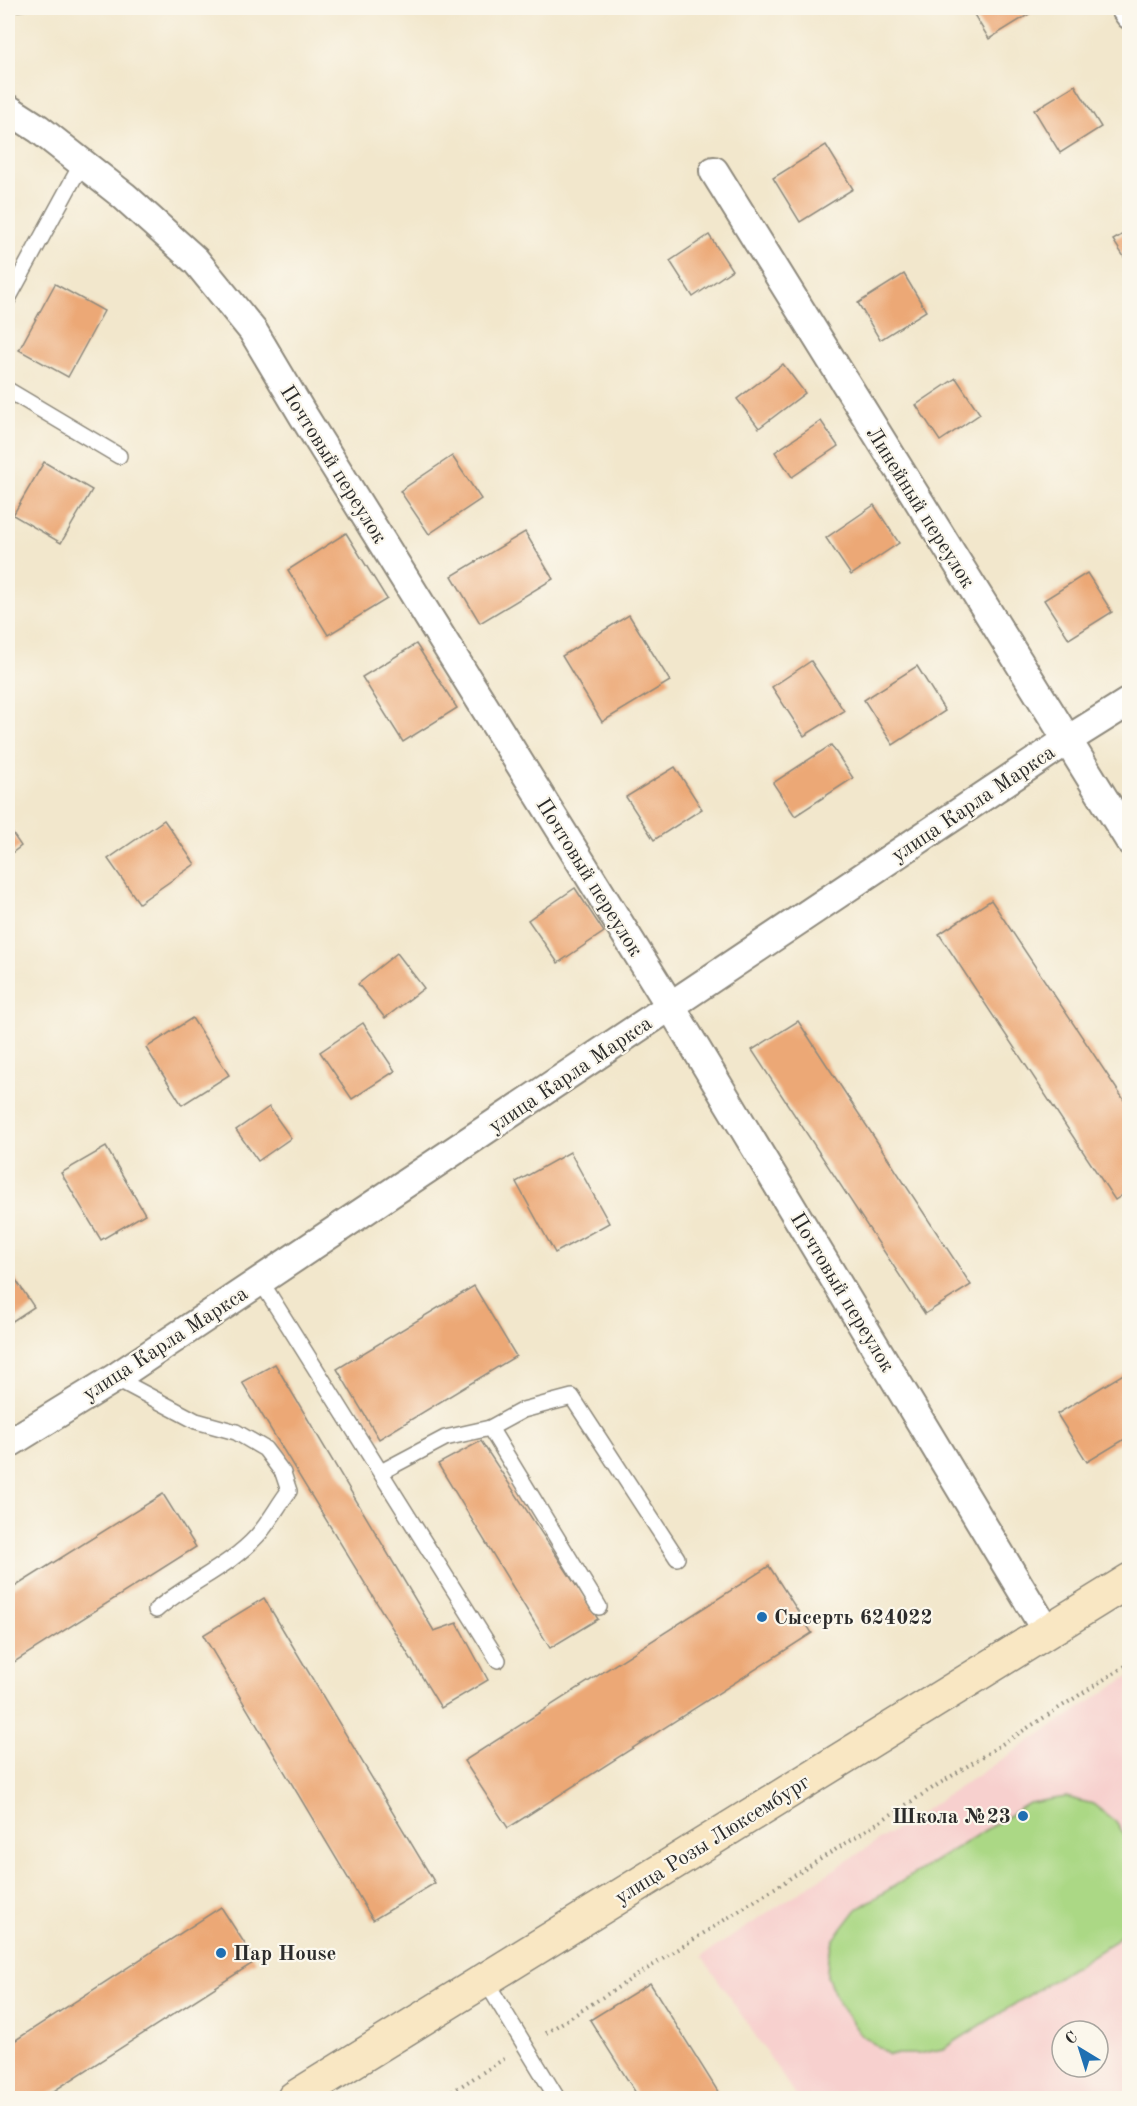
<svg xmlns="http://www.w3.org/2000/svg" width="1137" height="2106" font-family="'Old Standard TT',serif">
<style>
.built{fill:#f7d0ce;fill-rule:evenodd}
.green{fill:#abd885;stroke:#6b8258;stroke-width:1.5}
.building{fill:#eca876}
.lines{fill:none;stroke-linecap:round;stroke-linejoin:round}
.lane-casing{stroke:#8e897c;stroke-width:18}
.street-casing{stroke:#8e897c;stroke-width:32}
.secondary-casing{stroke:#8e897c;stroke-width:36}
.path{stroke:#8e897c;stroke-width:4;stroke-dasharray:1.5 4.5;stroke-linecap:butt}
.lane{stroke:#fff;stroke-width:15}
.street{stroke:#fff;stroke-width:28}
.secondary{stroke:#f9e7c3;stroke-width:33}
.rail{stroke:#2b2b2b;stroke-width:4.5}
.poi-dot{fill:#1f6fb2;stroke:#fbf7ec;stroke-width:2}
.labels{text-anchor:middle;stroke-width:4.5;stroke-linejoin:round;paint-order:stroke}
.street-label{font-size:21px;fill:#2b2b2b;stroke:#fbf7ec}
.poi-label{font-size:21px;font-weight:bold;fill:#2b2b2b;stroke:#fbf7ec;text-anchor:start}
</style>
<rect width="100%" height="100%" fill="#fbf7ec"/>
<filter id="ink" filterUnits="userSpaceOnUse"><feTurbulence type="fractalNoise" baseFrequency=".0167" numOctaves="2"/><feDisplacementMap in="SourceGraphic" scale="12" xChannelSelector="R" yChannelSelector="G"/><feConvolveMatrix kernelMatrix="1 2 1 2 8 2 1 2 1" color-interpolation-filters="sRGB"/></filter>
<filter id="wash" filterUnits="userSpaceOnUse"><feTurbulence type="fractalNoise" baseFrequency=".008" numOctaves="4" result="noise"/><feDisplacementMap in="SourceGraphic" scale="24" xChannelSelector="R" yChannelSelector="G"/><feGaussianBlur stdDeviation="1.35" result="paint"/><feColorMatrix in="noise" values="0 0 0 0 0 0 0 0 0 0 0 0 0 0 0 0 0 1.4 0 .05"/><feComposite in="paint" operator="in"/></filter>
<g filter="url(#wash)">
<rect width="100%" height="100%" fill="#f2e7cc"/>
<!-- built -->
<path class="built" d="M1129,1676V2098H797L702,1956ZM1062,2031H1098V2067H1062Z"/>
<!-- green -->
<polygon class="green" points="1066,1797 1093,1804 1117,1823 1129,1843 1129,1925 1114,1942 943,2049 918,2054 889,2054 861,2035 839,2004 827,1976 828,1956 834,1939 857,1909 1029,1803"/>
<g id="blocks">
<!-- building -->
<g class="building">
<polygon points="970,8 1039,8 989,39"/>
<polygon points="1075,85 1101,127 1060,153 1034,110"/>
<polygon points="826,145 853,189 800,222 773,178"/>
<polygon points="1130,230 1130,266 1113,240"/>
<polygon points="709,235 732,270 693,297 670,261"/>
<polygon points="904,274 926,311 880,340 858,303"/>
<polygon points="55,284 104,311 68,377 19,350"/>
<polygon points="783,364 805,393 759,428 737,399"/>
<polygon points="956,378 980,414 940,441 916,405"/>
<polygon points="821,421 838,446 792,477 775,452"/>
<polygon points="452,456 481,499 429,534 400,491"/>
<polygon points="44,462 92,490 61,543 13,515"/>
<polygon points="874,505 899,543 851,575 826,538"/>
<polygon points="525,532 553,579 480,623 452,576"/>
<polygon points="346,533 387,599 328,635 288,570"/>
<polygon points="1087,573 1112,612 1069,639 1044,600"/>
<polygon points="629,615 670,681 602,722 562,656"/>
<polygon points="416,644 457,708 403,742 362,677"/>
<polygon points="811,661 844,711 804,736 772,687"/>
<polygon points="917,666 945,711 893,745 864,700"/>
<polygon points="831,745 853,778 795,816 773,783"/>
<polygon points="675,767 702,809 654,840 626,797"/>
<polygon points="164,820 195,864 139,903 108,859"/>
<polygon points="8,827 21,846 8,856"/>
<polygon points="575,888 604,932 558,963 528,920"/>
<polygon points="991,900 1130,1109 1130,1190 1115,1200 939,934"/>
<polygon points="397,953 424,988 385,1018 358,984"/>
<polygon points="192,1018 229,1075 182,1105 146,1048"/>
<polygon points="798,1021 971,1285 925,1314 752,1050"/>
<polygon points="363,1023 395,1071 352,1099 320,1052"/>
<polygon points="269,1107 291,1138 258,1161 236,1130"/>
<polygon points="106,1147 145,1214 101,1240 61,1173"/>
<polygon points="570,1152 609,1223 555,1253 516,1182"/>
<polygon points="8,1268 34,1307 8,1324"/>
<polygon points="474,1286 516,1356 379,1439 337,1369"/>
<polygon points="275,1364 434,1631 457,1623 488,1680 441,1708 242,1382"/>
<polygon points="1130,1370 1130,1436 1087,1462 1057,1414"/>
<polygon points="481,1441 598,1619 550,1648 438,1464"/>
<polygon points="163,1494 196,1547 8,1666 8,1591"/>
<polygon points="769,1566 812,1633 508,1828 464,1761"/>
<polygon points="264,1598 435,1883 373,1920 203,1635"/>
<polygon points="221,1907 256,1961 43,2098 8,2098 8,2045"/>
<polygon points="650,1983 722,2098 639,2098 590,2020"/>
</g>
</g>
</g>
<g filter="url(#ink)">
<use href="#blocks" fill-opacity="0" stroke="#8e897c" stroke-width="1.5"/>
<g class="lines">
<!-- lane casing -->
<g class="lane-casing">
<g id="lane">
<polyline points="8,299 82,163"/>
<polyline points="8,390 119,456"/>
<polyline points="260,1280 498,1660"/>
<path d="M115,1378L196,1421L236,1432L265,1449L283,1473L289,1491C278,1505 269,1523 257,1536C229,1567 188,1583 156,1610"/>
<polyline points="490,1428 523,1410 572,1397 677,1558"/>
<polyline points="381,1472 445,1438 490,1428 599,1607"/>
<polyline points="485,1980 557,2098"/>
</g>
</g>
<!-- street casing -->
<g class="street-casing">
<g id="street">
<polyline points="1125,8 1130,15"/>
<polyline points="8,109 39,129 124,196 196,261 253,331 303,415 671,1007 1047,1632"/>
<polyline points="714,171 1130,841"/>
<polyline points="8,1444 115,1378 1066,741 1130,701"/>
</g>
</g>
<!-- secondary casing -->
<g class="secondary-casing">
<polyline id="secondary" points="294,2098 1130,1580"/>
</g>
<!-- path -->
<g class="path">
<polyline points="546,2033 1130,1663"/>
<polyline points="442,2098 504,2059"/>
</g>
<!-- lane -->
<use href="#lane" class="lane"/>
<!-- street -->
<use href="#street" class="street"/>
<!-- secondary -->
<use href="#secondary" class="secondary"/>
<!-- rail -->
<polyline class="rail" points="8,10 35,8"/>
</g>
</g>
<!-- markers -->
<g class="poi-dot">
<circle cx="762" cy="1617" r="6"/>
<circle cx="1023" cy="1816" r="6"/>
<circle cx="221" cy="1953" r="6"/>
</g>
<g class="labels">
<!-- street labels -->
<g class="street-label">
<text transform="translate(334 464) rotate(58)" y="7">Почтовый переулок</text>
<text transform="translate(921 507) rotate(58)" y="7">Линейный переулок</text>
<text transform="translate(973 803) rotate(-34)" y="7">улица Карла Маркса</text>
<text transform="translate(590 877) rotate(58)" y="7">Почтовый переулок</text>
<text transform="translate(570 1074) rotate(-34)" y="7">улица Карла Маркса</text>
<text transform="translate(843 1292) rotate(59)" y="7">Почтовый переулок</text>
<text transform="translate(165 1343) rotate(-33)" y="7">улица Карла Маркса</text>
<text transform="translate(712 1839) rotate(-32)" y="7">улица Розы Люксембург</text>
</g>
<!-- poi labels -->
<g class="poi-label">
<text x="774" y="1624">Сысерть 624022</text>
<text x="1011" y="1823" text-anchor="end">Школа №23</text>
<text x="233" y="1960">Пар House</text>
</g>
</g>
<!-- margin -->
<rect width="1137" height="2106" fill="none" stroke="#fbf7ec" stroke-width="30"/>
<!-- north arrow -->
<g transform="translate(1080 2049) rotate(322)"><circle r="28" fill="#fbf7ec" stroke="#a8a59f" stroke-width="1.5"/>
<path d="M0-4.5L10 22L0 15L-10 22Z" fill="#1f6fb2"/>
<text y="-9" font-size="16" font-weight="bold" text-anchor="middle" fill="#2b2b2b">С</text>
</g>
</svg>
